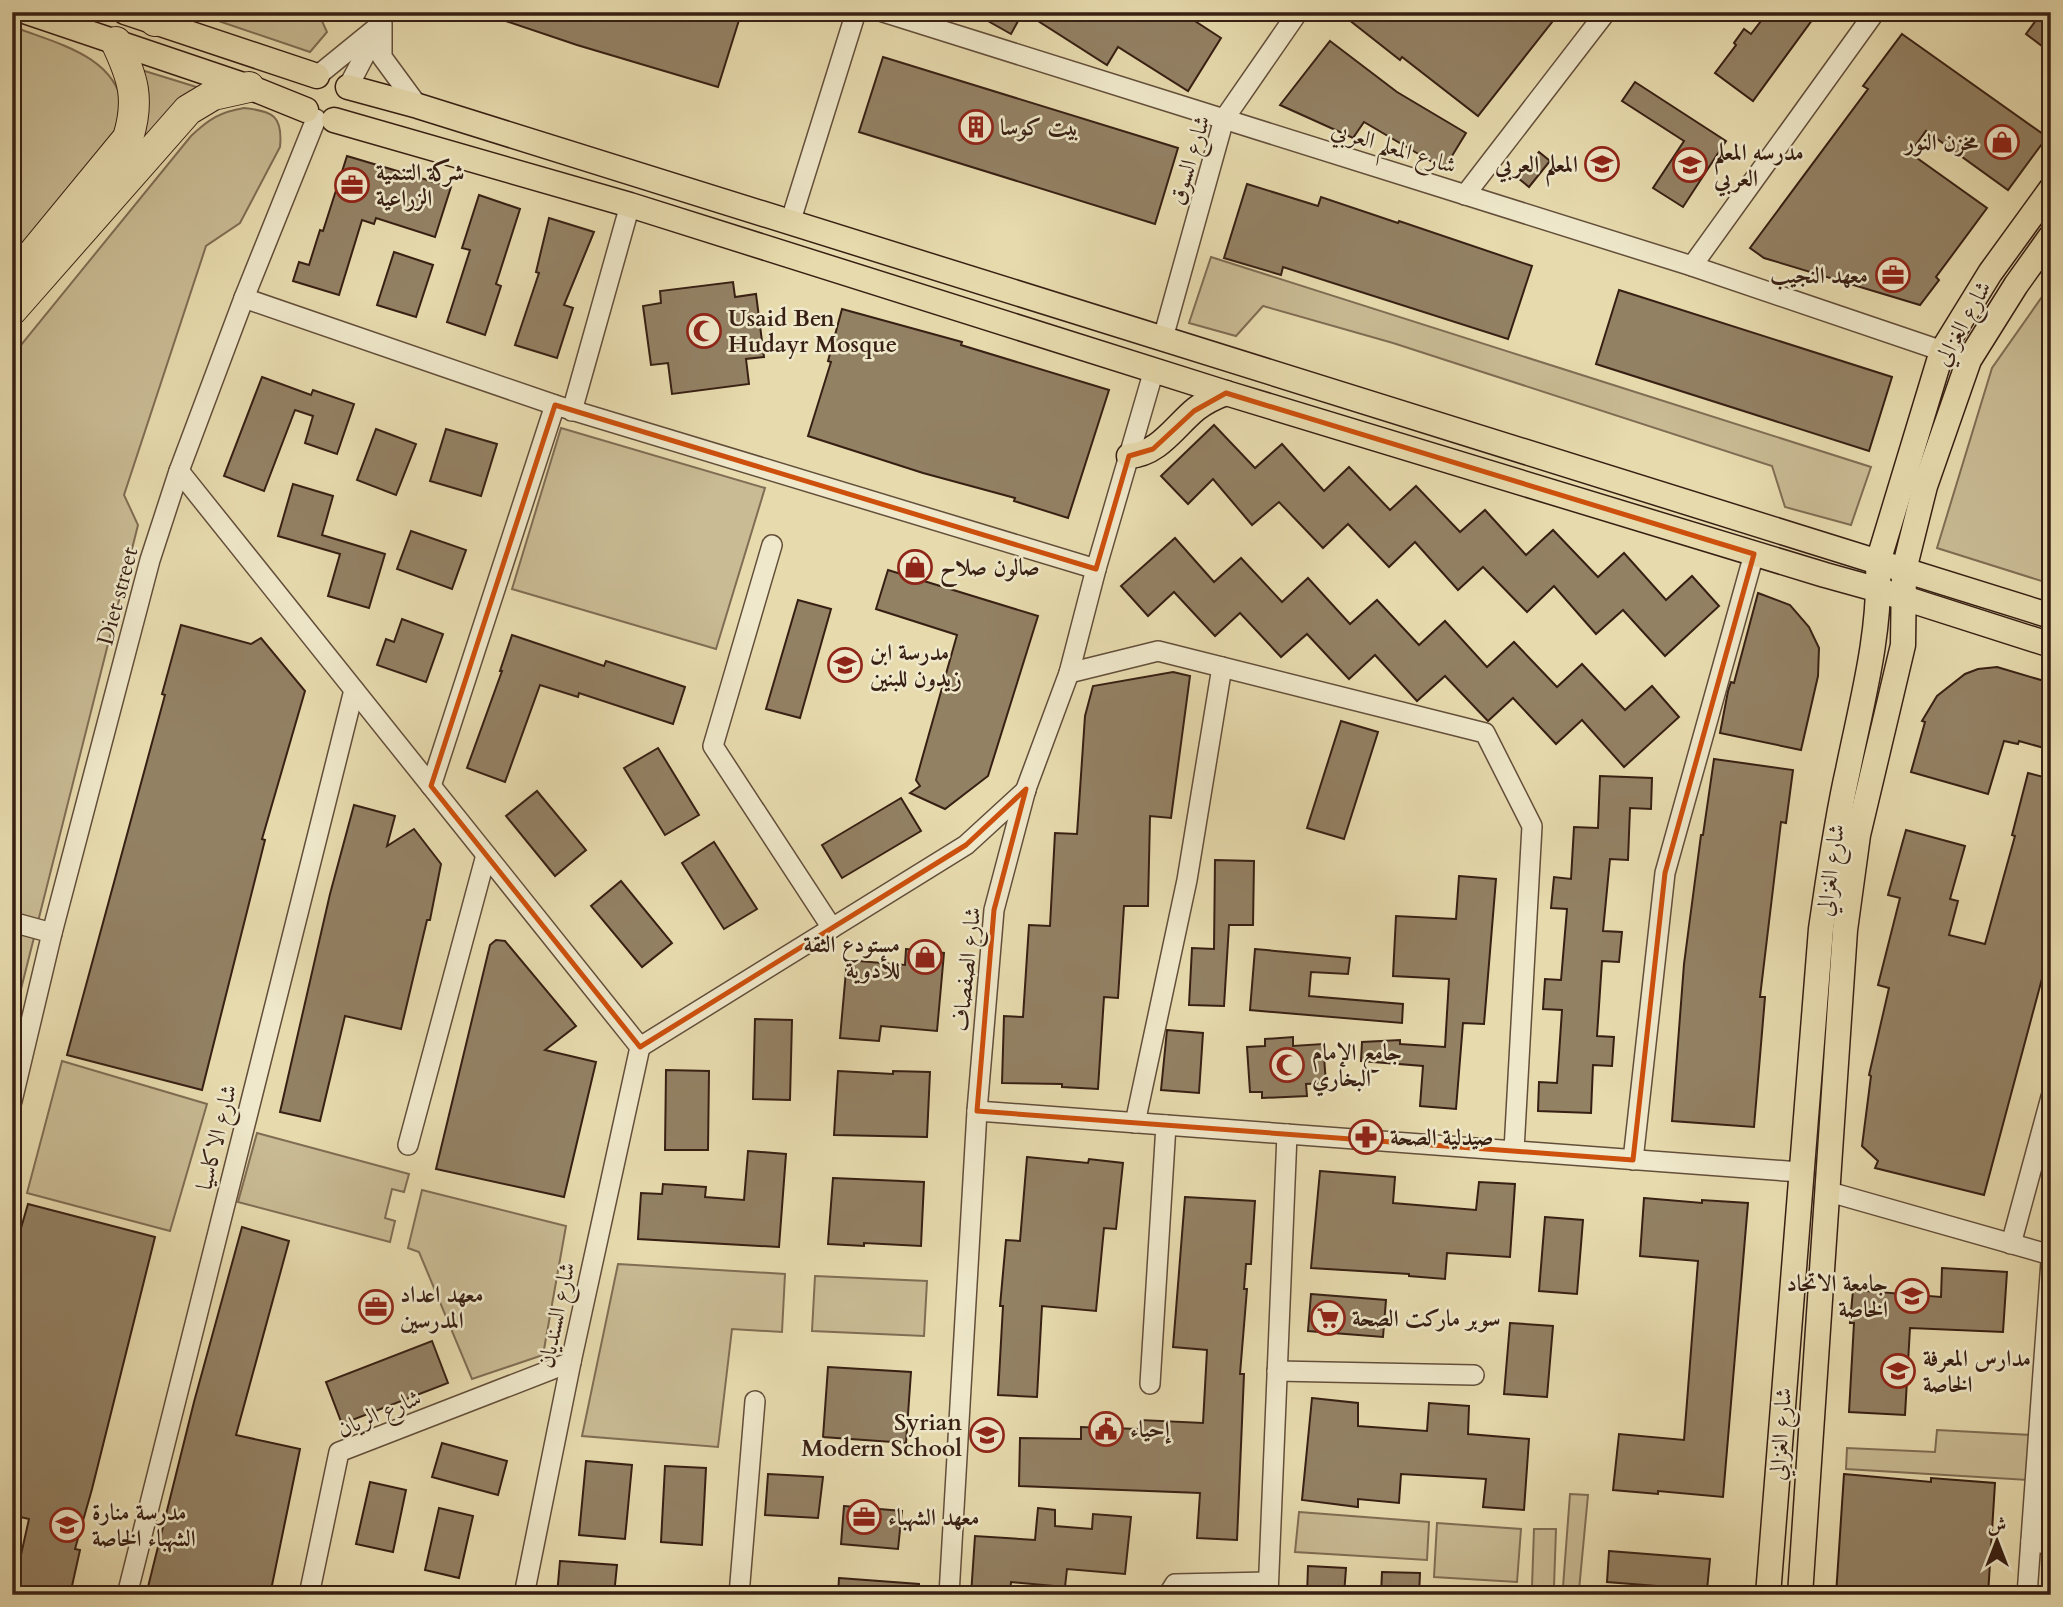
<svg xmlns="http://www.w3.org/2000/svg" width="2063" height="1607" font-family="Cardo,Amiri,serif">
<style>
.green{fill:#c9bb94;stroke:#806d54;stroke-width:2}
.building{fill:#938164;stroke:#371f13;stroke-width:2}
.lines{fill:none;stroke-linecap:round;stroke-linejoin:round}
.minor-casing{stroke:#634e3a;stroke-width:22}
.major-casing{stroke:#371f13;stroke-width:27}
.highway-casing{stroke:#371f13;stroke-width:32}
.minor{stroke:#efe8ca;stroke-width:19}
.major{stroke:#e7dbae;stroke-width:24}
.highway{stroke:#e7dbae;stroke-width:30}
.marked{fill:none;stroke:#cd500d;stroke-width:5;stroke-linejoin:round}
.labels{text-anchor:middle;stroke-width:5;stroke-linejoin:round;paint-order:stroke}
.poi-label{font-size:23px;font-weight:bold;fill:#371f13;stroke:#efe8ca;text-anchor:start}
.street-label{font-size:23px;fill:#371f13;stroke:#efe8ca}
</style>
<rect width="100%" height="100%" fill="#e7dbae"/>
<filter id="stains"><feTurbulence type="fractalNoise" baseFrequency=".00286" numOctaves="4"/><feColorMatrix values="0 0 0 0 .2 0 0 0 0 .09 0 0 0 0 .02 0 0 0 .5 -.17"/></filter>
<radialGradient id="worn" r=".72"><stop offset=".6" stop-color="#630" stop-opacity="0"/><stop offset="1" stop-color="#630" stop-opacity=".3"/></radialGradient>
<!-- green -->
<g class="green">
<polygon points="192,12 318,12 327,32 310,52"/>
<path d="M17,28C58,44 115,56 123,107C124,116 122,126 122,134L12,263V37Z"/>
<path d="M135,68L203,89C172,103 163,115 143,142Z"/>
<path d="M244,108C273,111 283,116 280,147L240,223L206,246L124,495L138,525L18,1001L12,1003V356L191,136C209,119 220,112 244,108Z"/>
<polygon points="1211,257 1871,467 1851,525 1785,507 1772,466 1393,343 1263,306 1236,336 1189,323"/>
<polygon points="2051,284 2051,584 1937,548 1992,368"/>
<polygon points="561,428 765,488 716,649 512,589"/>
<polygon points="62,1061 207,1104 170,1231 27,1193"/>
<polygon points="257,1133 409,1174 404,1192 392,1189 385,1218 395,1221 390,1242 238,1202"/>
<polygon points="422,1190 566,1226 543,1355 472,1379 419,1252 408,1248"/>
<polygon points="618,1264 785,1274 782,1332 732,1329 718,1447 582,1436"/>
<polygon points="815,1276 927,1281 924,1336 812,1331"/>
<polygon points="1937,1430 2031,1435 2028,1480 1846,1469 1847,1448 1935,1452"/>
<polygon points="1570,1494 1588,1495 1579,1590 1563,1587"/>
<polygon points="1299,1512 1429,1522 1427,1560 1295,1552"/>
<polygon points="1437,1523 1521,1529 1517,1582 1434,1577"/>
<polygon points="1534,1529 1556,1529 1554,1587 1532,1587"/>
</g>
<!-- building -->
<g class="building">
<polygon points="488,12 725,12 740,17 718,87 577,45 488,15"/>
<polygon points="972,12 1023,12 1011,34"/>
<polygon points="1024,12 1181,12 1221,38 1188,91 1118,47 1107,65"/>
<polygon points="1339,12 1560,12 1478,116 1402,57 1400,60"/>
<polygon points="1768,12 1818,12 1753,101 1715,73 1736,45 1734,43 1744,29 1751,34"/>
<polygon points="2042,12 2051,12 2051,53 2026,34"/>
<polygon points="1902,34 2047,137 2008,190 1926,131 1910,153 1987,208 1936,277 1939,280 1920,305 1764,258 1750,248 1868,89 1863,86"/>
<polygon points="1330,41 1397,92 1466,133 1444,169 1364,122 1353,138 1280,105"/>
<polygon points="883,57 1178,148 1155,224 859,132"/>
<polygon points="1635,82 1726,141 1683,207 1653,188 1684,141 1622,101"/>
<polygon points="1539,152 1550,161 1529,187 1518,178"/>
<polygon points="347,156 451,187 435,237 376,218 374,224 362,220 339,295 293,281 299,262 309,265 320,230 323,231"/>
<polygon points="1247,184 1318,206 1321,197 1398,223 1399,221 1532,266 1508,339 1283,267 1281,275 1224,258"/>
<polygon points="479,195 520,209 496,284 501,286 485,335 447,322 470,250 462,248"/>
<polygon points="549,218 594,232 564,305 573,308 557,358 515,345 539,273 536,272"/>
<polygon points="394,252 433,265 416,317 377,305"/>
<polygon points="733,282 735,297 756,294 764,357 746,359 749,384 672,394 668,363 651,365 643,306 661,303 660,291"/>
<polygon points="1619,290 1892,377 1869,451 1596,364"/>
<polygon points="842,309 962,342 961,345 1109,390 1068,518 1014,501 1015,498 923,473 808,436 831,362 828,361"/>
<polygon points="262,377 311,395 313,390 354,404 337,454 305,443 313,416 295,410 264,491 224,476"/>
<polygon points="1214,425 1255,468 1282,444 1324,491 1349,467 1390,510 1416,486 1460,532 1485,510 1526,555 1553,530 1598,577 1624,553 1666,600 1692,576 1719,606 1665,656 1623,610 1596,634 1554,586 1527,612 1483,567 1458,590 1415,542 1389,567 1348,524 1323,548 1279,502 1252,525 1213,479 1188,504 1161,476"/>
<polygon points="376,429 416,444 396,495 357,480"/>
<polygon points="446,429 497,444 481,496 430,481"/>
<polygon points="293,484 333,496 322,535 385,554 369,608 328,596 340,554 278,536"/>
<polygon points="411,531 466,550 452,589 397,569"/>
<polygon points="1175,538 1214,582 1241,558 1282,602 1308,578 1350,624 1377,600 1419,645 1445,621 1487,667 1514,642 1557,687 1582,664 1625,710 1652,686 1679,717 1624,767 1582,720 1556,744 1513,698 1488,721 1445,676 1417,701 1375,655 1349,679 1307,634 1281,657 1240,613 1215,636 1174,592 1148,616 1121,586"/>
<polygon points="888,570 1038,616 988,776 945,809 910,793 920,786 916,780 957,635 876,609"/>
<polygon points="1758,593 1790,605 1809,627 1819,648 1818,676 1801,750 1720,733 1728,691 1731,682 1734,683"/>
<polygon points="798,600 831,609 800,718 766,709"/>
<polygon points="402,619 443,634 426,682 377,665 386,639 394,642"/>
<polygon points="181,625 251,644 261,638 305,691 262,839 265,840 202,1090 67,1055 165,695 162,694"/>
<polygon points="512,635 604,666 606,661 685,687 673,724 579,693 578,697 540,685 505,782 467,768 502,671 500,671"/>
<polygon points="1997,667 2051,683 2051,750 2019,741 2018,744 2004,741 1988,794 1911,772 1925,722 1922,721 1937,696 1965,674 1978,669"/>
<polygon points="1173,672 1190,676 1171,818 1150,816 1148,906 1124,906 1118,998 1104,997 1098,1089 1062,1087 1062,1084 1002,1083 1004,1016 1023,1017 1029,925 1050,926 1055,833 1077,834 1085,716 1093,686"/>
<polygon points="1341,721 1378,732 1344,839 1307,828"/>
<polygon points="658,748 699,815 665,835 624,768"/>
<polygon points="1714,759 1793,770 1786,823 1781,822 1760,997 1765,997 1754,1127 1672,1121 1684,964 1701,835 1703,835"/>
<polygon points="2028,773 2051,779 2051,945 1984,1195 1875,1168 1878,1161 1862,1146 1871,1076 1869,1075 1889,988 1878,985 1900,898 1888,895 1906,830 1965,846 1950,899 1958,901 1949,935 1985,944 2015,836 2012,835"/>
<polygon points="1600,776 1652,778 1651,809 1630,808 1628,860 1610,859 1603,931 1622,932 1619,962 1602,961 1597,1036 1614,1037 1612,1066 1593,1065 1591,1113 1538,1111 1539,1082 1557,1083 1562,1010 1543,1009 1545,979 1561,980 1567,909 1551,908 1554,877 1571,879 1574,827 1598,828"/>
<polygon points="537,791 586,850 555,876 506,816"/>
<polygon points="901,798 921,831 842,878 822,845"/>
<polygon points="354,805 395,816 387,846 414,829 441,864 430,920 427,920 401,1029 345,1016 320,1121 280,1112 330,894"/>
<polygon points="714,842 757,909 724,929 682,863"/>
<polygon points="1215,860 1254,861 1253,925 1229,925 1224,1006 1189,1005 1192,948 1214,949"/>
<polygon points="1459,876 1496,879 1484,1024 1463,1023 1456,1109 1420,1106 1423,1066 1361,1061 1362,1042 1400,1040 1400,1044 1445,1047 1449,979 1393,976 1396,916 1456,919"/>
<polygon points="621,881 672,943 642,967 591,906"/>
<polygon points="496,940 505,941 576,1026 545,1050 596,1062 564,1197 436,1169 490,945"/>
<polygon points="906,949 944,953 937,1031 881,1026 879,1041 840,1038 847,960 905,965"/>
<polygon points="1255,949 1350,958 1348,974 1311,972 1309,996 1403,1004 1402,1023 1250,1010"/>
<polygon points="755,1019 792,1020 790,1100 753,1099"/>
<polygon points="1167,1030 1203,1033 1199,1093 1161,1090"/>
<polygon points="1293,1037 1293,1046 1323,1044 1326,1083 1306,1084 1307,1096 1262,1098 1262,1092 1250,1092 1247,1047 1265,1046 1265,1039"/>
<polygon points="666,1070 709,1071 708,1150 665,1150"/>
<polygon points="838,1071 893,1074 893,1071 930,1072 927,1137 834,1135"/>
<polygon points="748,1151 786,1154 779,1247 638,1239 641,1193 662,1194 663,1184 706,1187 705,1197 744,1200"/>
<polygon points="1027,1157 1088,1163 1089,1159 1123,1163 1116,1229 1104,1228 1096,1311 1042,1306 1037,1397 998,1395 1003,1306 1000,1306 1006,1240 1020,1241"/>
<polygon points="1320,1171 1395,1177 1393,1203 1476,1210 1479,1182 1515,1184 1510,1257 1447,1253 1445,1279 1409,1276 1409,1274 1311,1268"/>
<polygon points="833,1178 924,1182 921,1246 864,1243 864,1246 828,1244"/>
<polygon points="1185,1197 1255,1201 1251,1264 1246,1264 1244,1289 1247,1289 1240,1374 1244,1374 1237,1540 1197,1538 1200,1493 1019,1486 1020,1438 1081,1439 1081,1427 1139,1429 1140,1420 1203,1423 1207,1350 1173,1347"/>
<polygon points="1644,1198 1702,1203 1702,1200 1748,1203 1723,1497 1658,1491 1658,1494 1613,1490 1619,1434 1684,1440 1698,1261 1640,1256"/>
<polygon points="28,1204 155,1237 92,1489 75,1549 80,1550 70,1595 12,1595 29,1519 12,1515 12,1259"/>
<polygon points="1545,1217 1583,1220 1577,1294 1539,1291"/>
<polygon points="242,1227 289,1241 236,1435 300,1449 270,1595 146,1595 194,1402"/>
<polygon points="1942,1268 2007,1272 2003,1332 1910,1328 1905,1415 1849,1412 1854,1323 1850,1323 1853,1290 1941,1297"/>
<polygon points="1311,1294 1386,1300 1383,1337 1308,1331"/>
<polygon points="1510,1323 1553,1326 1547,1397 1504,1394"/>
<polygon points="432,1341 448,1383 342,1424 326,1382"/>
<polygon points="828,1367 911,1372 906,1443 823,1437"/>
<polygon points="1312,1398 1358,1403 1358,1426 1427,1431 1429,1403 1469,1406 1468,1434 1529,1439 1524,1510 1483,1507 1486,1479 1401,1474 1399,1503 1358,1499 1358,1507 1302,1500"/>
<polygon points="442,1443 507,1461 498,1495 432,1477"/>
<polygon points="586,1461 632,1465 625,1539 579,1535"/>
<polygon points="665,1466 706,1468 702,1545 661,1542"/>
<polygon points="768,1474 823,1477 818,1518 765,1515"/>
<polygon points="1844,1474 1931,1482 1931,1478 1995,1483 1988,1595 1836,1595"/>
<polygon points="370,1482 406,1490 393,1552 356,1544"/>
<polygon points="844,1506 902,1511 898,1549 841,1544"/>
<polygon points="439,1508 473,1516 459,1578 425,1570"/>
<polygon points="1038,1508 1055,1510 1055,1526 1092,1529 1093,1514 1131,1517 1125,1574 1067,1569 1065,1587 1011,1582 1010,1595 971,1595 975,1536 1035,1540"/>
<polygon points="1609,1551 1710,1559 1707,1590 1607,1582"/>
<polygon points="560,1561 617,1565 614,1595 557,1595"/>
<polygon points="1308,1566 1346,1568 1344,1595 1307,1595"/>
<polygon points="1382,1572 1420,1573 1419,1595 1381,1595"/>
<polygon points="839,1578 919,1584 919,1595 838,1595"/>
</g>
<g class="lines">
<!-- minor casing -->
<g class="minor-casing">
<g id="minor">
<polyline points="883,12 1692,266 1969,360"/>
<polyline points="382,23 382,57 418,106"/>
<polyline points="317,76 376,28"/>
<polyline points="348,87 380,26"/>
<polyline points="1465,195 1606,12"/>
<polyline points="790,223 856,12"/>
<polyline points="1692,266 1875,12"/>
<polyline points="244,298 555,405 1096,569"/>
<polyline points="1163,338 1224,119 1298,12"/>
<polyline points="572,411 630,205"/>
<polyline points="179,471 640,1047 966,845 1026,790"/>
<polyline points="772,545 713,746 832,928"/>
<polyline points="1069,673 1158,651 1485,733 1532,826 1514,1150"/>
<polyline points="431,786 555,405"/>
<polyline points="12,922 52,933"/>
<polyline points="12,1101 52,933 150,560 179,471 244,298 316,119"/>
<polyline points="977,1111 1800,1172"/>
<polyline points="1135,1123 1187,880 1222,667"/>
<polyline points="408,1145 486,855"/>
<polyline points="1633,1160 1665,873 1754,554"/>
<polyline points="1826,1191 2051,1255"/>
<polyline points="2011,1244 2051,1097"/>
<polyline points="1277,1371 1474,1375"/>
<polyline points="1150,1384 1166,1125"/>
<polyline points="2031,1541 2051,1545"/>
<polyline points="127,1595 354,690"/>
<polyline points="309,1595 339,1452 571,1362"/>
<polyline points="524,1595 571,1362 640,1047"/>
<polyline points="739,1595 755,1401"/>
<polyline points="949,1595 977,1111 994,910 1026,789 1069,673 1096,569 1154,370"/>
<polyline points="1168,1595 1175,1584 1268,1582"/>
<polyline points="1268,1595 1287,1134"/>
<polyline points="2027,1595 2051,1261"/>
</g>
</g>
<!-- major casing -->
<g class="major-casing">
<g id="major">
<polyline points="27,12 249,87 306,110"/>
<polyline points="125,12 317,76"/>
<polyline points="348,87 418,106 2051,616"/>
<polyline points="334,120 630,205 1226,393 1825,575 1879,590 2051,645"/>
<path d="M1129,456C1159,454 1175,426 1196,409C1205,402 1215,397 1226,393"/>
<path d="M1768,1595L1821,929C1829,875 1836,823 1848,770C1862,701 1881,633 1878,562L1942,351L1990,273L2051,189"/>
<polyline points="1800,1595 1845,930 1858,835 1903,645 1904,570 1925,486 1969,360 2016,285 2051,236"/>
</g>
</g>
<!-- highway casing -->
<g class="highway-casing">
<g id="highway">
<polyline points="147,12 155,21"/>
<path d="M12,279L128,138C140,99 133,78 116,42"/>
<polyline points="12,310 188,110 213,95 249,87"/>
</g>
</g>
<!-- minor -->
<use href="#minor" class="minor"/>
<!-- major -->
<use href="#major" class="major"/>
<!-- highway -->
<use href="#highway" class="highway"/>
</g>
<!-- marked area -->
<path class="marked" d="M1226,393L1754,554L1665,873L1633,1160L977,1111L994,910L1026,789L966,845L640,1047L431,786L555,405L1096,569L1129,456L1153,449L1194,411Z"/>
<!-- icons -->
<defs>
<g id="building-ring" transform="scale(1.75)"><circle r="9.5" fill="#efe8ca" stroke="#8f2418" stroke-width="1.5"/><path d="M-4-6H4V6H1V3H-1V6H-4ZM-2.5-4.3h1.7v1.8h-1.7ZM.8-4.3h1.7v1.8H.8ZM-2.5-1h1.7V.8h-1.7ZM.8-1h1.7V.8H.8Z" fill="#8f2418"/></g>
<g id="shop-ring" transform="scale(1.75)"><circle r="9.5" fill="#efe8ca" stroke="#8f2418" stroke-width="1.5"/><path d="M-5-2.5h2.3a2.7 3.5 0 0 1 5.4 0H5L5.5 6h-11ZM-1.5-2.5h3a1.5 2.3 0 0 0-3 0Z" fill="#8f2418"/></g>
<g id="school-ring" transform="scale(1.75)"><circle r="9.5" fill="#efe8ca" stroke="#8f2418" stroke-width="1.5"/><path d="M0-5L7-2L0 1L-7-2ZM-4 1L0 2.5L4 1V4Q0 6-4 4Z" fill="#8f2418"/></g>
<g id="office-ring" transform="scale(1.75)"><circle r="9.5" fill="#efe8ca" stroke="#8f2418" stroke-width="1.5"/><path d="M-6-3h4V-5.5h4V-3h4V5H-6ZM-1-4.5V-3h2v-1.5ZM-6 0V1H6V0Z" fill="#8f2418"/></g>
<g id="mosque-ring" transform="scale(1.75)"><circle r="9.5" fill="#efe8ca" stroke="#8f2418" stroke-width="1.5"/><path d="M3.5-4.9A6 6 0 1 0 3.5 4.9A5 5 0 1 1 3.5-4.9Z" fill="#8f2418"/></g>
<g id="pharmacy-ring" transform="scale(1.75)"><circle r="9.5" fill="#efe8ca" stroke="#8f2418" stroke-width="1.5"/><path d="M-2-6h4v4h4v4h-4v4h-4v-4h-4v-4h4Z" fill="#8f2418"/></g>
<g id="university-ring" transform="scale(1.75)"><circle r="9.5" fill="#efe8ca" stroke="#8f2418" stroke-width="1.5"/><path d="M0-5L7-2L0 1L-7-2ZM-4 1L0 2.5L4 1V4Q0 6-4 4Z" fill="#8f2418"/></g>
<g id="supermarket-ring" transform="scale(1.75)"><circle r="9.5" fill="#efe8ca" stroke="#8f2418" stroke-width="1.5"/><path d="M-6-5.5h2.5l.6 2H6L4.5 2H-2.5L-4.4-4H-6ZM-1.5 3.2a1.3 1.3 0 1 0 .1 0ZM3 3.2a1.3 1.3 0 1 0 .1 0Z" fill="#8f2418"/></g>
<g id="civic-ring" transform="scale(1.75)"><circle r="9.5" fill="#efe8ca" stroke="#8f2418" stroke-width="1.5"/><path d="M-.6-6.5H3V-4.5H.6V-3L4-1V1h2V6H-6V1h2V-1L-.6-3ZM-1.2 2.5V6h2.4V2.5Z" fill="#8f2418"/></g>
</defs>
<g fill-rule="evenodd">
<use href="#building-ring" x="976" y="127"/>
<use href="#shop-ring" x="2002" y="142"/>
<use href="#school-ring" x="1602" y="164"/>
<use href="#school-ring" x="1690" y="165"/>
<use href="#office-ring" x="352" y="185"/>
<use href="#office-ring" x="1893" y="275"/>
<use href="#mosque-ring" x="704" y="331"/>
<use href="#shop-ring" x="915" y="567"/>
<use href="#school-ring" x="845" y="665"/>
<use href="#shop-ring" x="925" y="957"/>
<use href="#mosque-ring" x="1287" y="1065"/>
<use href="#pharmacy-ring" x="1366" y="1137"/>
<use href="#university-ring" x="1912" y="1296"/>
<use href="#office-ring" x="376" y="1307"/>
<use href="#supermarket-ring" x="1328" y="1318"/>
<use href="#school-ring" x="1898" y="1371"/>
<use href="#civic-ring" x="1106" y="1429"/>
<use href="#school-ring" x="987" y="1435"/>
<use href="#office-ring" x="864" y="1517"/>
<use href="#school-ring" x="67" y="1525"/>
</g>
<g class="labels">
<!-- poi labels -->
<g class="poi-label">
<text x="1000" y="135">بيت كوسا</text>
<text x="1978" y="150" text-anchor="end">مخزن النور</text>
<text x="1714" y="160">مدرسه المعلم<tspan x="1714" dy="26">العربي</tspan></text>
<text x="1578" y="172" text-anchor="end">المعلم العربي</text>
<text x="376" y="180">شركة التنمية<tspan x="376" dy="26">الزراعية</tspan></text>
<text x="1868" y="283" text-anchor="end">معهد النجيب</text>
<text x="728" y="326">Usaid Ben<tspan x="728" dy="26">Hudayr Mosque</tspan></text>
<text x="940" y="575">صالون صلاح</text>
<text x="870" y="660">مدرسة ابن<tspan x="870" dy="26">زيدون للبنين</tspan></text>
<text x="900" y="952" text-anchor="end">مستودع الثقة<tspan x="900" dy="26">للأدوية</tspan></text>
<text x="1312" y="1060">جامع الإمام<tspan x="1312" dy="26">البخاري</tspan></text>
<text x="1390" y="1145">صيدلية الصحة</text>
<text x="1888" y="1291" text-anchor="end">جامعة الاتحاد<tspan x="1888" dy="26">الخاصة</tspan></text>
<text x="400" y="1302">معهد اعداد<tspan x="400" dy="26">المدرسين</tspan></text>
<text x="1352" y="1326">سوبر ماركت الصحة</text>
<text x="1923" y="1366">مدارس المعرفة<tspan x="1923" dy="26">الخاصة</tspan></text>
<text x="962" y="1430" text-anchor="end">Syrian<tspan x="962" dy="26">Modern School</tspan></text>
<text x="1130" y="1437">إحياء</text>
<text x="92" y="1520">مدرسة منارة<tspan x="92" dy="26">الشهباء الخاصة</tspan></text>
<text x="888" y="1525">معهد الشهباء</text>
</g>
<!-- street labels -->
<g class="street-label">
<text transform="translate(1394 147) rotate(17)" y="8">شارع المعلم العربي</text>
<text transform="translate(1189 160) rotate(-73)" y="8">شارع السوق</text>
<text transform="translate(1962 323) rotate(-61)" y="8">شارع الغزالي</text>
<text transform="translate(117 596) rotate(-75)" y="8">Diet street</text>
<text transform="translate(1830 870) rotate(-82)" y="8">شارع الغزالي</text>
<text transform="translate(966 969) rotate(-84)" y="8">شارع الصفصاف</text>
<text transform="translate(216 1137) rotate(-76)" y="8">شارع الاكاسيا</text>
<text transform="translate(556 1315) rotate(-78)" y="8">شارع السنديان</text>
<text transform="translate(379 1413) rotate(-23)" y="8">شارع الريان</text>
<text transform="translate(1780 1434) rotate(-86)" y="8">شارع الغزالي</text>
</g>
</g>
<!-- margin -->
<rect width="2063" height="1607" fill="none" stroke="#e7dbae" stroke-width="42"/>
<rect x="14" y="14" width="2035" height="1579" fill="none" stroke="#371f13" stroke-width="3.5"/>
<rect x="21" y="21" width="2021" height="1565" fill="none" stroke="#371f13" stroke-width="2"/>
<!-- north arrow -->
<g transform="translate(1997 1541)" stroke="#efe8ca" stroke-width="5" paint-order="stroke">
<path d="M0-5L12 26L0 18L-12 26Z" fill="#371f13"/>
<text y="-10" font-size="19" font-weight="bold" text-anchor="middle" fill="#371f13">ش</text>
</g>
<rect width="100%" height="100%" filter="url(#stains)"/>
<rect width="100%" height="100%" fill="url(#worn)"/>
</svg>
